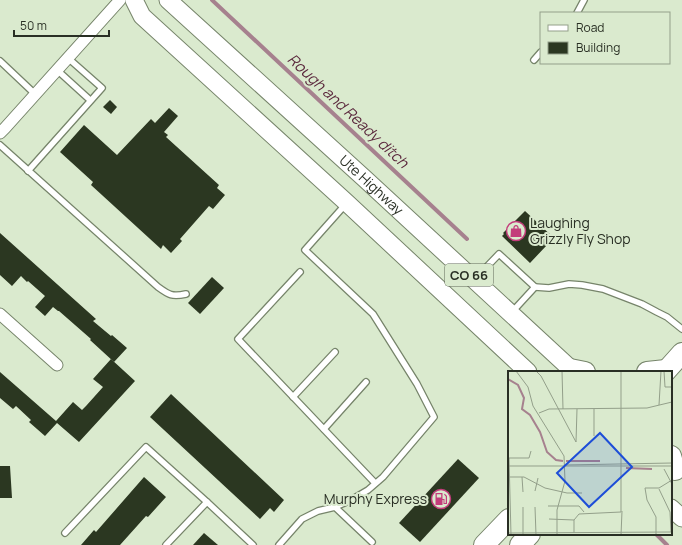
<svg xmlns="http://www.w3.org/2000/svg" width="682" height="545" font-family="Manrope,sans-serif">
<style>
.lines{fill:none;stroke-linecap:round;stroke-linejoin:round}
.stream{stroke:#a6818e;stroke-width:4}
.building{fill:#2b3721}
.lane-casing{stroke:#76846a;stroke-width:8}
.street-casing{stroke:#76846a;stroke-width:13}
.primary-casing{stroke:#76846a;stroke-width:19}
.highway-casing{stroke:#76846a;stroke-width:22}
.lane{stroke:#fff;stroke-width:5.5}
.street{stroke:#fff;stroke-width:11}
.primary{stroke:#fff;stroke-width:17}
.highway{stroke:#fff;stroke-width:20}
.labels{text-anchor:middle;stroke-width:4;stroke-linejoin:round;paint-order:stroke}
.shield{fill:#daeace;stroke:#5e6757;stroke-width:1}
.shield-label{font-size:13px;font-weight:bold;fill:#292f24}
.street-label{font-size:14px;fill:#292f24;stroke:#daeace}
.poi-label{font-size:14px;fill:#292f24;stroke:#daeace;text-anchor:start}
.water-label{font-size:15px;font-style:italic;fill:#5a273c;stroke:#daeace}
.inset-river{fill:none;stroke:#a6818e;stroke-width:2}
.inset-road{fill:none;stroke:#939f8a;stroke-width:1}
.view{fill:#1d4ed8;fill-opacity:0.15;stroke:#1d4ed8;stroke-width:2}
.inset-edge{fill:none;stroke:#292f24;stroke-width:2}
</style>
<rect width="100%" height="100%" fill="#daeace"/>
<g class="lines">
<!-- stream -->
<g class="stream">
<polyline points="212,0 467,239"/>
<polyline points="656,534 667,545"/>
</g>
</g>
<!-- building -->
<g class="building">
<polygon points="110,100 117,107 111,114 103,107"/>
<polygon points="169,108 178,116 164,132 168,135 166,137 219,185 217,188 225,195 213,209 209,206 180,239 182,241 171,253 163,245 161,249 91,185 93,182 60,152 84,125 117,155 151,119 155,123"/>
<polygon points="525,211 555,239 548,246 547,245 530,263 502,236 504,234 503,233"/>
<polygon points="0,233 96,319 93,321 111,336 112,335 127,348 114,362 90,340 91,339 59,311 58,311 53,307 45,316 35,307 45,296 28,281 27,282 21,276 12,286 0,275"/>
<polygon points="212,277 224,288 200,314 188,303"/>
<polygon points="111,359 135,381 79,442 57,423 45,436 29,422 31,420 16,406 13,409 0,398 0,372 56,421 73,402 82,410 86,406 103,387 93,379"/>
<polygon points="171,394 284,500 274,512 270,508 260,519 150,417"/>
<polygon points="458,459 479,478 420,542 399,523"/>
<polygon points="0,466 10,466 12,498 0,498"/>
<polygon points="144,477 166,497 148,517 146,516 120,545 81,545 94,530 96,532"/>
<polygon points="204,533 218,545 193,545"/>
</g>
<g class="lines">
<!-- lane casing -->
<g class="lane-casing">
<g id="lane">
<polyline points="577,13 584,0"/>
<polyline points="534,60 541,52"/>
<polyline points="0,61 35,94"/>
<polyline points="57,70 90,100"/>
<path d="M0,145L158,287C169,295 172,297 186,294"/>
<polyline points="28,171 102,88 68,58"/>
<polyline points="300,272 238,339 375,483"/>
<polyline points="476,278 499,254 535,287 512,312"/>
<polyline points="535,287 549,288 569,284 582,285 603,289 642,304 657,312 667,317 682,329"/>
<polyline points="293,397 335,352"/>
<polyline points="324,429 366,382"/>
<polyline points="335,507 351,500 368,490 383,477 434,417 417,384 373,314 305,250 345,205"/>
<polyline points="65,533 146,447 207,502"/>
<polyline points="166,545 207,502 253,545"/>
<polyline points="279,545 302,519 318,511 335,507 372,542"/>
</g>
</g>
<!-- street casing -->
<g class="street-casing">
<g id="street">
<polyline points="0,133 5,128 120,0"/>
<polyline points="0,314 57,365"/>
</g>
</g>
<!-- primary casing -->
<g class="primary-casing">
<g id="primary">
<polyline points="134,0 142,16 347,203 528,372"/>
<path id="s1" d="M168,0L364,178L574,372"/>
<polyline points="671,508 682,518"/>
</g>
</g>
<!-- highway casing -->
<g class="highway-casing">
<g id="highway">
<polyline points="570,369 585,372"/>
<polyline points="647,372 666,370"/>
<polyline points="665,372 682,353"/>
<polyline points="671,456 675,470"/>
<polyline points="484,545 509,519"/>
<polyline points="520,545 530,534"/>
</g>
</g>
<!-- lane -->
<use href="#lane" class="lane"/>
<!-- street -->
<use href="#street" class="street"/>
<!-- primary -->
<use href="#primary" class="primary"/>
<!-- highway -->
<use href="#highway" class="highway"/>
</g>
<!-- icons -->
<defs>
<g id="shop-ring" transform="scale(1)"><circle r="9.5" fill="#daeace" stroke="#c33c7b" stroke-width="1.5"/><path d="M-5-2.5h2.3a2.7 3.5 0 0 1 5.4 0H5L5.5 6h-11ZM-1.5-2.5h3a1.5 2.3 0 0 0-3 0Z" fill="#c33c7b"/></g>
<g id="fuel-ring" transform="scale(1)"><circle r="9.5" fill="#daeace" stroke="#c33c7b" stroke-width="1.5"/><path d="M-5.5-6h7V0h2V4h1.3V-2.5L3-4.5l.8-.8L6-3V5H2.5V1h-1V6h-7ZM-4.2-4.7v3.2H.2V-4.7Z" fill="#c33c7b"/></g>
</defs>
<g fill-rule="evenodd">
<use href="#shop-ring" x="516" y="231"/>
<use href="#fuel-ring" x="441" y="499"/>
</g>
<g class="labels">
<!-- shield labels -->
<rect class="shield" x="445" y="264" width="48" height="22" rx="3"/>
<g class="shield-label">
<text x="469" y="280">CO 66</text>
</g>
<!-- street labels -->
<g class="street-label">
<text dy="5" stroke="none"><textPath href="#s1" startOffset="275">Ute Highway</textPath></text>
</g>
<!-- poi labels -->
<g class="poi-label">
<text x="530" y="228">Laughing<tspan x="530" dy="16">Grizzly Fly Shop</tspan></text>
<text x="427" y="504" text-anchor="end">Murphy Express</text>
</g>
<!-- water labels -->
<g class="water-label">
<text transform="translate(348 111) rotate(43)" y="5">Rough and Ready ditch</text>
</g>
</g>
<!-- overview -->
<g transform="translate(508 371)">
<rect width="164" height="164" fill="#daeace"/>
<path class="inset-river" d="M0,8L10,14L16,27L14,38L22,44L32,61L39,81L48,89L55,90M58,90H92M118,97L144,98"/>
<path class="inset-road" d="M8,0L20,16L25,35L56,85L57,110L49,139V164M28,0L33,5L68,71M54,0L55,38M156,0L157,16H164M151,34L153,0M31,42L41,38L139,37L164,31M86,65V38M68,71L69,38M56,94L164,92M0,95H164M156,98L164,113M0,106H16L37,117L59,122H74M14,106L15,121M151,118L162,141L163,161M27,120L30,107M40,135H71L76,141M15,136V164M27,136L28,164M113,141V0M41,148L66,149M0,162L164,161M66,162V149L71,143L113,141M3,164L1,87H21L23,80M113,164L114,140M148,164V146L139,129L137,117H151L164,109"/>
<path class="view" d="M92,62L124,96L81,136L49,102Z"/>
<rect width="164" height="164" class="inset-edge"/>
</g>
<!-- legend -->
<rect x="540" y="12" width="130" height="52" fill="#daeace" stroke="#939f8a"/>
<rect x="548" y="25" width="20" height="6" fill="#ffffff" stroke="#939f8a"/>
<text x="576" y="32" font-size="12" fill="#292f24">Road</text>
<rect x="548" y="42" width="20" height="12" fill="#2b3721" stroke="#939f8a"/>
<text x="576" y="52" font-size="12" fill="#292f24">Building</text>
<!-- scale -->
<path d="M14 30v6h95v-6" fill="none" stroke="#292f24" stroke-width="2"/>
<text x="20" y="30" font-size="12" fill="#292f24" stroke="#daeace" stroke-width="3" paint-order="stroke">50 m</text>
</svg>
